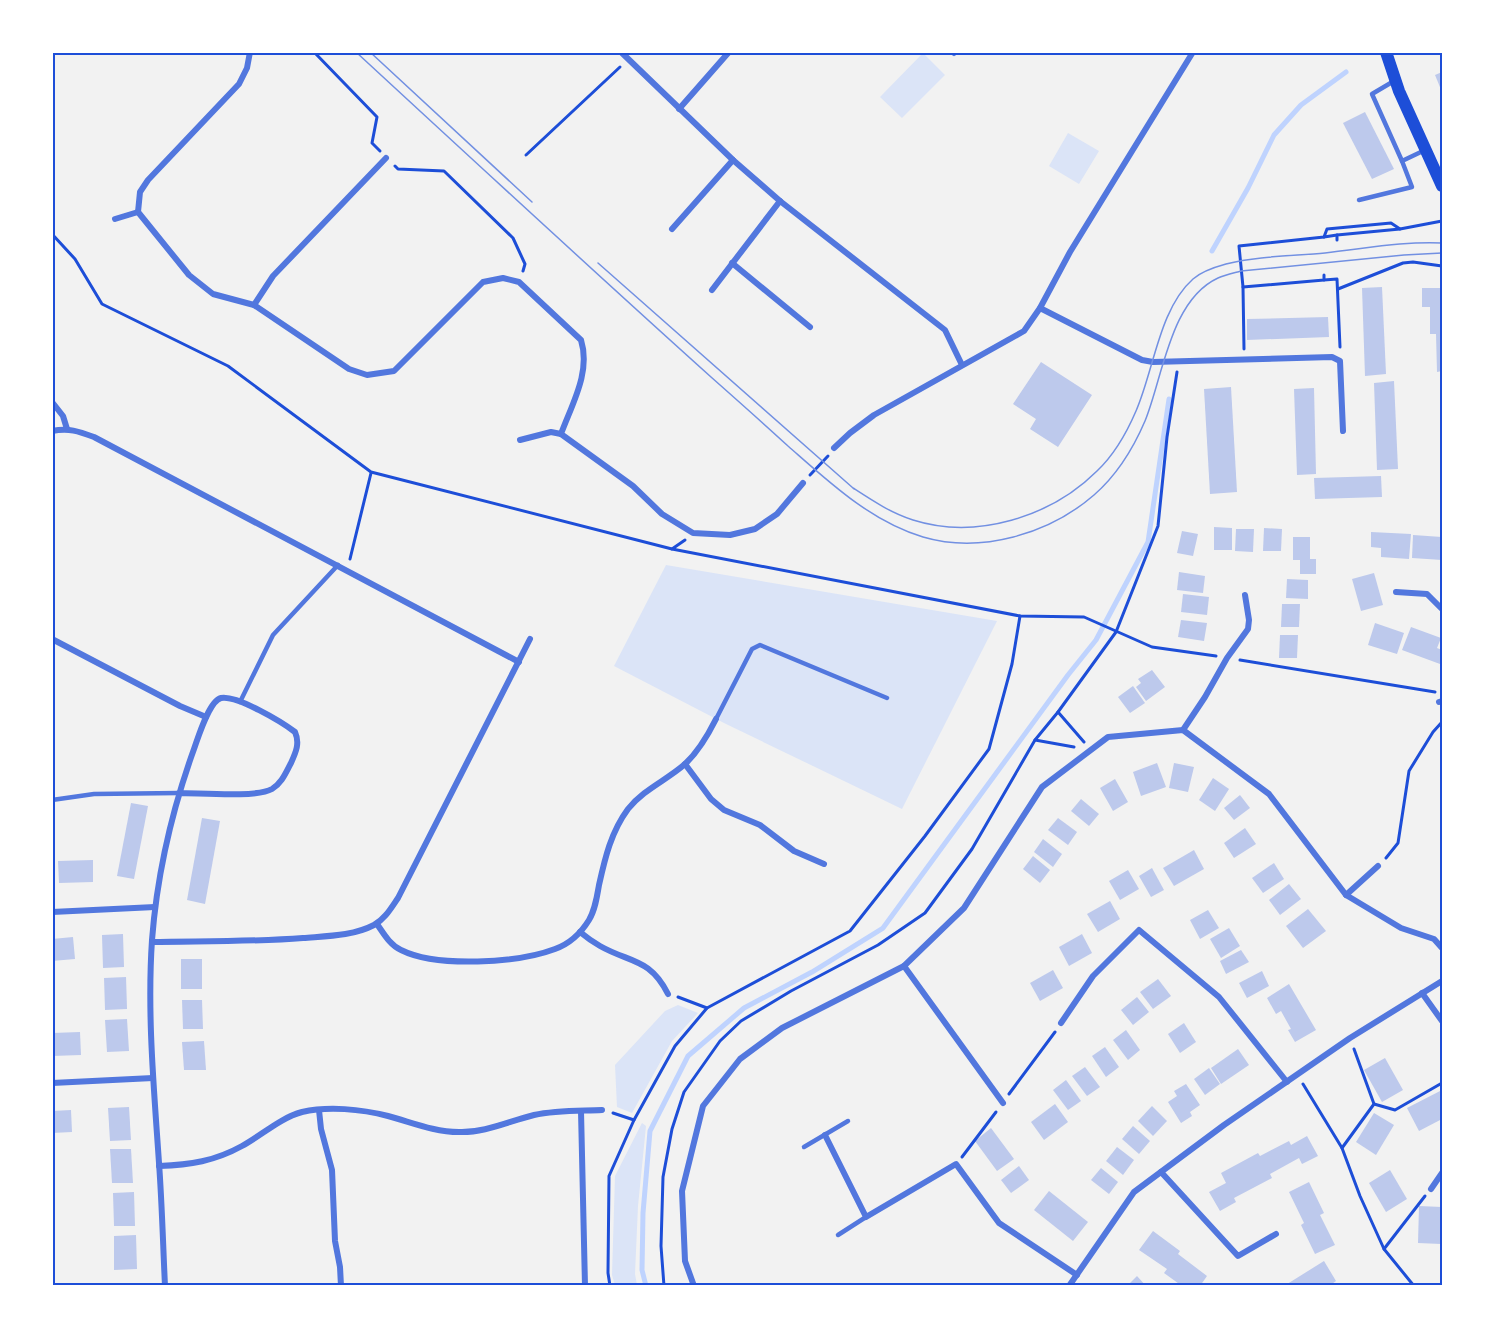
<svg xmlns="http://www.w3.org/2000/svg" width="1495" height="1338" font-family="Quicksand,sans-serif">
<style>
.green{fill:#dbe4f7}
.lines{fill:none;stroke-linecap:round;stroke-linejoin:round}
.stream{stroke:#bfd3fe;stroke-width:5}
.building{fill:#bdc9ec}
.path{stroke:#1d4ed8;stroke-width:3}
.service{stroke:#5277de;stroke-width:4.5}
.minor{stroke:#5277de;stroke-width:6}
.secondary{stroke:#1d4ed8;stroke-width:12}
.tram{stroke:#7290e2;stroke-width:1.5}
.neatline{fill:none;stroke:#1d4ed8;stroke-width:2}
</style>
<rect width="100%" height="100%" fill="#f2f2f2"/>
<!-- green -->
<g class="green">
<polygon points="923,53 945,75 902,118 880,97"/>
<polygon points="1068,133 1099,151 1079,184 1049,166"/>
<polygon points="666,565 997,621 902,809 726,724 614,666"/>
<polygon points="678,1005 698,1013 672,1041 632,1113 617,1107 615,1065 665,1011"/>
<polygon points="642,1123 646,1126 638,1206 635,1274 637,1285 615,1285 612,1275 615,1176"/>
</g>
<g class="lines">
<!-- stream -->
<g class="stream">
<polyline points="1212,251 1248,188 1274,135 1301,105 1346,72"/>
<polyline points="646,1286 642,1270 643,1213 650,1131 688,1056 744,1008 812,972 883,928 1068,675 1096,640 1148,542 1169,399"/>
</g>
</g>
<!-- building -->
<g class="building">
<polygon points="1442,72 1442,92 1435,75"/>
<polygon points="1365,112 1394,169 1372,179 1343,123"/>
<polygon points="1382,287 1386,374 1365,376 1362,288"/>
<polygon points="1422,288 1442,288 1442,371 1437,372 1436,334 1430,334 1430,307 1422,307"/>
<polygon points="1328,317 1329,337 1247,340 1247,319"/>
<polygon points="1041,362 1092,395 1058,447 1030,429 1036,419 1013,404"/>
<polygon points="1394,381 1398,469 1377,470 1374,383"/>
<polygon points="1231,387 1237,492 1210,494 1204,389"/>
<polygon points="1314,388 1316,474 1297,475 1294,389"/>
<polygon points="1381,476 1382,497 1315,499 1314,478"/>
<polygon points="1214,527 1232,528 1232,550 1214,550"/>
<polygon points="1264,528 1282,529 1281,551 1263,551"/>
<polygon points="1236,529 1254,529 1253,552 1235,551"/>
<polygon points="1182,531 1198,534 1193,556 1177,553"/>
<polygon points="1371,532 1411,534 1409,559 1381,557 1381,548 1371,547"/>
<polygon points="1413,535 1442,537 1442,560 1412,558"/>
<polygon points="1293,537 1310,537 1310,559 1316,559 1316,574 1300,574 1300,560 1293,560"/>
<polygon points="1179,572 1205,576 1203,593 1177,590"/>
<polygon points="1374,573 1383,605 1361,611 1352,579"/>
<polygon points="1287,579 1308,580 1308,599 1286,598"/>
<polygon points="1183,594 1209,597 1207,615 1181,612"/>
<polygon points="1282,604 1300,604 1299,627 1281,627"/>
<polygon points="1181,620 1207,623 1204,641 1178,637"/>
<polygon points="1375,623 1404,633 1397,654 1368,645"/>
<polygon points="1411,627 1441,638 1437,648 1442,650 1440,664 1402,650"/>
<polygon points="1280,635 1298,635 1297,658 1279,658"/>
<polygon points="1152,670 1165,687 1146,701 1136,687 1141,683 1138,679"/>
<polygon points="1133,686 1145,703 1130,713 1118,697"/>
<polygon points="1157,763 1166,787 1141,796 1133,772"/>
<polygon points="1174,763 1194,767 1188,792 1169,788"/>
<polygon points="1213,778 1229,789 1215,811 1199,800"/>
<polygon points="1115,779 1128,802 1113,811 1100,788"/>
<polygon points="1240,795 1250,808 1234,820 1224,808"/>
<polygon points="1081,799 1099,814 1089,826 1071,811"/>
<polygon points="131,803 148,806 134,879 117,876"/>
<polygon points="202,818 220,821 205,904 187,900"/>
<polygon points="1058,818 1077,832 1068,845 1048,830"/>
<polygon points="1245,828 1256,844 1234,858 1224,843"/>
<polygon points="1043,839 1062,854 1053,867 1034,852"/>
<polygon points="1194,850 1204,869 1174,886 1163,868"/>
<polygon points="1033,856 1050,870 1040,883 1023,869"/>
<polygon points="93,860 93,882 59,883 58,861"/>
<polygon points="1274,863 1284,879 1263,893 1252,878"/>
<polygon points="1152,868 1164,890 1151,897 1139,876"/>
<polygon points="1128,870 1139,889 1120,900 1109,881"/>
<polygon points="1289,884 1301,899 1280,915 1269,900"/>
<polygon points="1110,901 1120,919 1098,932 1087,914"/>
<polygon points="1308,909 1326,931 1303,948 1286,926"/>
<polygon points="1208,910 1219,928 1200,939 1190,920"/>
<polygon points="1229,928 1240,946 1221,958 1210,939"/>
<polygon points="123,934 124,967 103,968 102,935"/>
<polygon points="1082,934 1092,953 1069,966 1059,947"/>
<polygon points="73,937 75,959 52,961 52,939"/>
<polygon points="1241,950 1249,962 1226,974 1220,961"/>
<rect x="181" y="959" width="21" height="30"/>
<polygon points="1053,970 1063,988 1040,1001 1030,983"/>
<polygon points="1262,971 1269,986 1247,998 1239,983"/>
<polygon points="126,977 127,1009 105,1010 104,978"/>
<polygon points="1158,979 1171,996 1153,1009 1140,992"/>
<polygon points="1289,984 1316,1030 1295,1042 1288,1030 1291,1029 1281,1011 1276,1014 1267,998"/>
<polygon points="1137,997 1149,1012 1133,1025 1121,1010"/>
<polygon points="182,1000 202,1000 203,1029 183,1029"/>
<polygon points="127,1019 129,1051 107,1052 105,1020"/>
<polygon points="1184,1023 1196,1042 1180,1053 1168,1034"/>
<polygon points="1126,1030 1140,1050 1128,1060 1113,1040"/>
<polygon points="80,1032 81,1055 52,1056 52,1033"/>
<polygon points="204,1041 206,1070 184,1070 182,1042"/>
<polygon points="1105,1047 1119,1067 1106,1077 1092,1056"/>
<polygon points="1238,1049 1249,1065 1221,1084 1211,1068"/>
<polygon points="1385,1058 1403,1090 1382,1102 1364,1070"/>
<polygon points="1085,1067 1100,1087 1087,1096 1072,1076"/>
<polygon points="1209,1068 1220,1084 1205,1095 1194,1079"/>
<polygon points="1066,1080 1081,1101 1068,1110 1053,1090"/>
<polygon points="1186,1084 1200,1105 1190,1112 1192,1116 1181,1123 1168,1102 1177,1096 1174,1091"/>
<polygon points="1442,1090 1442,1119 1419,1131 1407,1108"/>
<polygon points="1055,1104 1068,1122 1044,1140 1031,1122"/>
<polygon points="1152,1106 1167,1121 1153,1136 1138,1121"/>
<polygon points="129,1107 131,1140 110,1141 108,1108"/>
<polygon points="71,1110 72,1132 52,1133 52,1111"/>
<polygon points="1374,1113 1394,1125 1376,1155 1356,1142"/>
<polygon points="1133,1126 1150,1141 1139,1154 1122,1139"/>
<polygon points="991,1128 1014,1159 997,1171 975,1141"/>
<polygon points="1307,1136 1318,1156 1302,1164 1299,1158 1270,1174 1272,1178 1234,1198 1236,1202 1220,1211 1209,1192 1226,1183 1221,1173 1258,1153 1260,1156 1289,1141 1291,1145"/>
<polygon points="1117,1147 1134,1160 1123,1175 1106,1161"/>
<polygon points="110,1149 131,1149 133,1183 112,1183"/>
<polygon points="1019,1166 1029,1180 1011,1193 1001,1180"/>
<polygon points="1101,1168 1118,1182 1109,1194 1091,1180"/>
<polygon points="1390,1170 1407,1199 1386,1212 1369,1183"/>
<polygon points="1309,1182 1324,1213 1320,1215 1335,1245 1315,1254 1301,1225 1304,1223 1289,1192"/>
<polygon points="1049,1191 1088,1222 1073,1241 1034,1210"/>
<polygon points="134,1192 135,1226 114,1226 113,1193"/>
<polygon points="1419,1206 1442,1207 1441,1244 1418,1243"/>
<polygon points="1153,1231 1180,1251 1178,1254 1207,1276 1200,1286 1182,1286 1164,1273 1167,1269 1139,1250"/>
<polygon points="136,1235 137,1269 114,1270 114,1236"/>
<polygon points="1324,1261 1336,1281 1329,1286 1284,1286"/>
<polygon points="1137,1276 1146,1286 1127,1286"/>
</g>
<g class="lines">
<!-- path -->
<g class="path">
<polyline points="314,52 377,117 372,143 380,151"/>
<polyline points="526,155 620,67"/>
<polyline points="395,166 398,169 444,171 513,238 525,264 523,271"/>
<polyline points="52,234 75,259 102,304 228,366 371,472 672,549"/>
<polyline points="1324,237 1337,235"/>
<polyline points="1337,240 1337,235 1400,229 1442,221"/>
<polyline points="1324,280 1337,279 1340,347"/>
<polyline points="1243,287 1324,280 1324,275"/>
<polyline points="1338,289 1403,263 1413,262 1442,266"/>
<polyline points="1244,349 1243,287 1239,246 1324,237 1327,229 1391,223 1400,229"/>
<polyline points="810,475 828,456"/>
<polyline points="685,540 672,549 1020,616 1084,617 1152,647 1216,656"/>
<polyline points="350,559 371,473"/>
<polyline points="1240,660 1435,692"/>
<polyline points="1035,740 1058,712"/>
<polyline points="1084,742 1058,712 1116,632 1158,526 1167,437 1177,372"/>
<polyline points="1386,858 1398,843 1409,771 1433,732 1442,722"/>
<polyline points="678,997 707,1008"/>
<polyline points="1303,1084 1342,1148 1360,1196 1384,1249 1414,1286"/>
<polyline points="1009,1094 1055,1032"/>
<polyline points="1374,1104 1395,1110 1442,1083"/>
<polyline points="613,1113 634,1120"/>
<polyline points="1342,1148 1374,1104 1354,1049"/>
<polyline points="962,1157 996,1112"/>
<polyline points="1384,1249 1425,1196"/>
<polyline points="610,1286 608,1273 609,1176 634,1120 675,1046 707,1008 850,931 925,836 989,749 1012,664 1020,616"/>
<polyline points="664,1286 661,1246 663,1177 672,1129 684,1092 720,1041 741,1021 791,991 878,945 925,913 972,849 1035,740 1074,747"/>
</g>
<!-- service -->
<g class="service">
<polyline points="1394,81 1372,94 1402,161"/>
<polyline points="1359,200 1412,187 1402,161 1423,151"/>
<polyline points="240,702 273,635 338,565"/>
<polyline points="716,719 752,649 760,645 887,698"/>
<polyline points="52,800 94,794 179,793"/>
<polyline points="804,1147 848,1121"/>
<polyline points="838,1235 866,1217"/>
</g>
<!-- minor -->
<g class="minor">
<path d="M250,52L247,68L239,84L148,180L140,192L138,212L189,275L213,294L254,305L349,369L367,375L394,371L483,282L503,278L519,282L581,340C591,372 572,404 561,434L633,486L662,514L693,533L730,535L755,529L777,514L803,483"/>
<polyline points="621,52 733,160 780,201 945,330 962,365"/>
<polyline points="953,52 954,53"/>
<polyline points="679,109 729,52"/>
<polyline points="115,219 138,212"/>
<polyline points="672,229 733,160"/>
<polyline points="732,263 810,327"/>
<polyline points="712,290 780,201"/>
<polyline points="254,305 273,276 386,158"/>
<polyline points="1040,308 1142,360 1153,362 1332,357 1340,361 1343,431"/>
<polyline points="52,402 63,416 67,429"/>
<path d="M52,431C69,428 78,431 94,437L519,662"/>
<polyline points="520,440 551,432 561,434"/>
<polyline points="834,448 850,433 874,415 1024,331 1040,308 1070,252 1193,52"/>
<polyline points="1396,592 1427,594 1442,609"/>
<polyline points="52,639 180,706 206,717"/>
<polyline points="1439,702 1442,701"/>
<polyline points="1183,730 1205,697 1227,658 1248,629 1249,620 1245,595"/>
<polyline points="685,764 711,799 724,810 760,825 794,851 824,864"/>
<polyline points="1346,895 1378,866"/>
<polyline points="52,912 155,907"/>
<path d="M377,924C384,934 390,945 401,950C437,968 518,963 555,949C569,944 581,933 589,920C595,910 597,897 599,885C605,858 611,832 628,809C644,789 667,780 685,764C699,751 708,735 716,719"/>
<path d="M580,932C586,937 593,942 600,946C630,963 650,958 668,994"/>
<path d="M152,942C202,941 253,942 303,938C327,936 353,936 374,925C385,919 391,908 398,898L530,639"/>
<polyline points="904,966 1003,1103"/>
<polyline points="1422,993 1442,1021"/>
<polyline points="1061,1023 1093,976 1139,930 1219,997 1287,1082"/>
<polyline points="52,1083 153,1078"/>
<polyline points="319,1110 321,1129 332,1170 335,1241 340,1267 341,1286"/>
<polyline points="581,1111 585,1286"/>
<polyline points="825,1135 866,1217 956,1164 999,1223 1077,1275"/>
<path d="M159,1166C190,1165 215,1161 242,1146C262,1135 280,1118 302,1112C328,1106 361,1109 388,1116C411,1122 434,1132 459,1132C485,1133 509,1121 534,1115C557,1110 579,1111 602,1110"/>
<polyline points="1161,1172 1238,1256 1276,1234"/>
<polyline points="1431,1189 1442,1173"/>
<path d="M165,1286C163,1245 162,1204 159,1163C154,1089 147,1014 152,940C157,875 172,810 194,749C198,738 209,701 221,698C237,695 282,722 295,732C300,743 296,752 291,763C286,772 282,783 272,789C256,798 200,793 179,793"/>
<polyline points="694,1286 685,1261 682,1191 703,1106 740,1059 782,1028 904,966 964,908 1042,787 1108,737 1183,730 1269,794 1346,895 1401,928 1434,939 1442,948"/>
<polyline points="1069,1286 1134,1192 1224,1125 1350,1038 1442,981"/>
</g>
<!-- secondary -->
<polyline class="secondary" points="1386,52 1399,91 1442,186"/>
<!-- tram -->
<g class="tram">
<path d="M356,52C474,161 592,270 711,377C737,400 763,423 788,446C829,482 870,521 923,537C981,554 1049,534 1094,495C1117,475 1133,449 1145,421C1163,377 1170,300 1218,278C1225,275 1234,273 1241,271L1404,255L1442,253"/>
<polyline points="370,52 532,202"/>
<path d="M598,263L853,488C873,501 891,513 913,520C976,540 1051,517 1097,471C1114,455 1127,432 1136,411C1154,370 1159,309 1193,279C1202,271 1215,267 1226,264C1258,256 1293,256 1325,253C1363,249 1404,241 1442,243"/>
</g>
</g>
<!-- border -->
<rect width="1495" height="1338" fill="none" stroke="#ffffff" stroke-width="108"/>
<rect x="54" y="54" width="1387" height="1230" class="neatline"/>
</svg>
